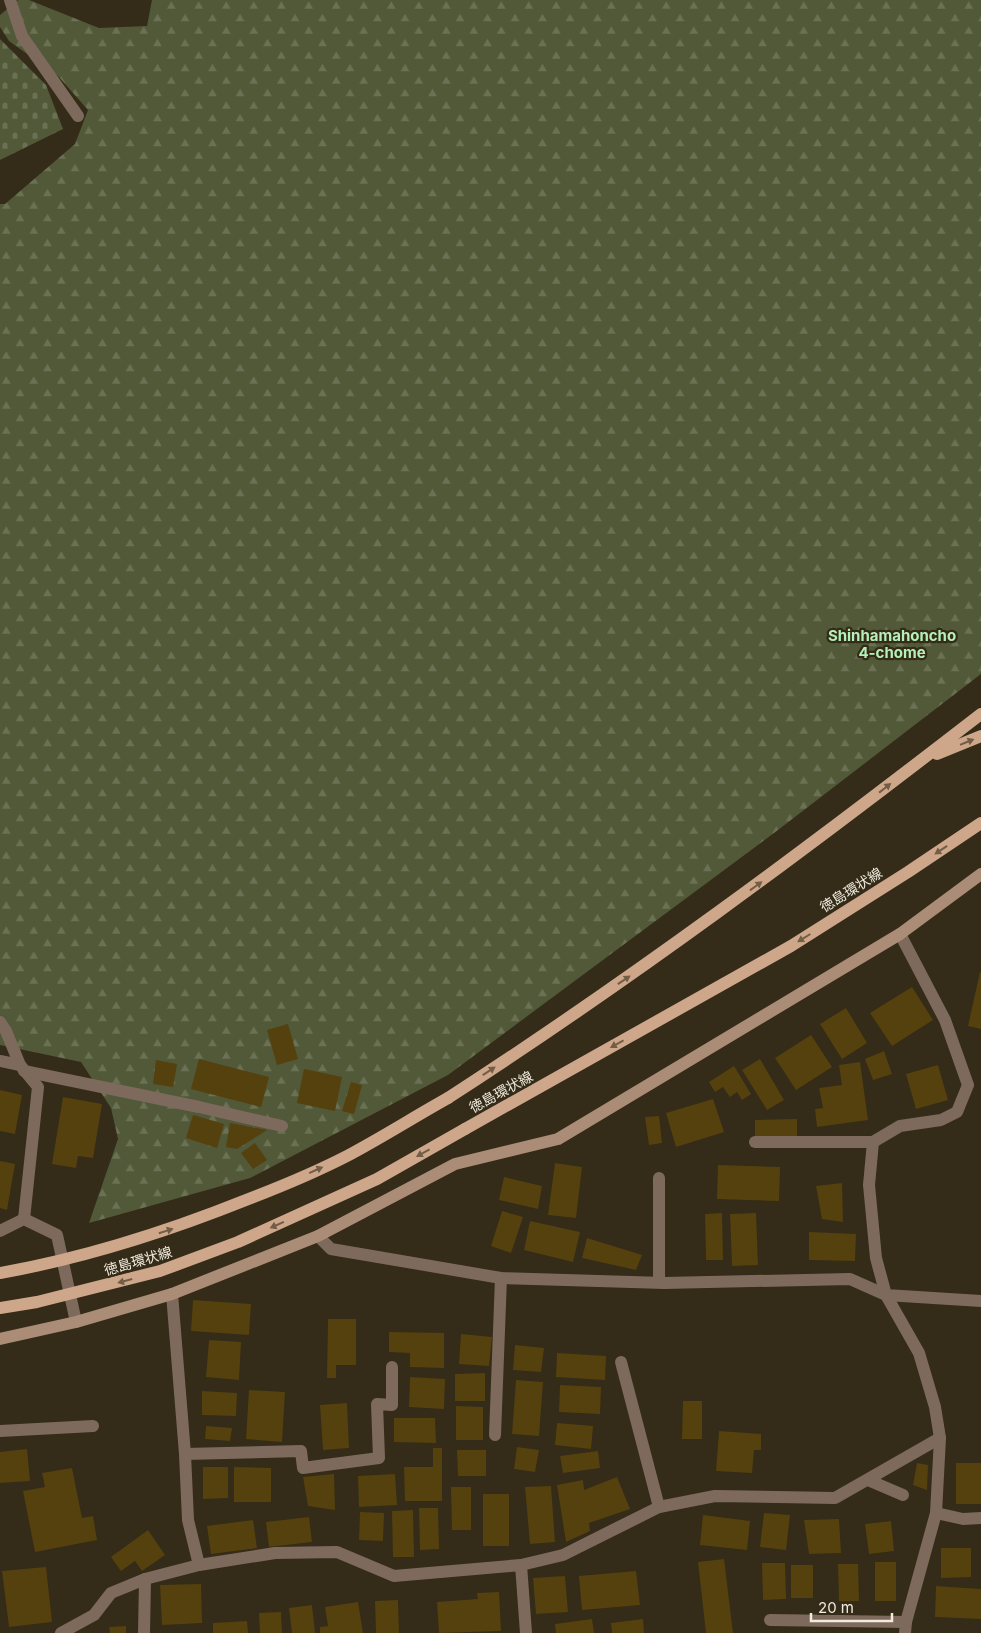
<svg xmlns="http://www.w3.org/2000/svg" width="981" height="1633" font-family="Inter,'Noto Sans JP',sans-serif">
<style>
.forest{fill:url(#forest-firs)}
.cemetery{fill:url(#cemetery-stones)}
.building{fill:#54410e}
.lines{fill:none;stroke-linecap:round;stroke-linejoin:round}
.lane{stroke:#7d6a5d;stroke-width:12}
.street{stroke:#7d6a5d;stroke-width:12}
.secondary{stroke:#ab8c77;stroke-width:12}
.primary{stroke:#cea78b;stroke-width:12}
.primary-bridge{stroke:#cea78b;stroke-width:12}
.oneway{fill:#725d46}
.labels{text-anchor:middle;stroke-width:4.5;stroke-linejoin:round;paint-order:stroke}
.street-label{font-size:14px;fill:#f0ebde;stroke:#342b18}
.neighbourhood-label{font-size:15px;font-weight:bold;fill:#b3f1b8;stroke:#342b18}
</style>
<defs>
<pattern id="forest-firs" width="22" height="20" patternUnits="userSpaceOnUse" patternTransform="scale(1.25)"><rect width="22" height="20" fill="#515938"/><path d="M5 1l3.5 6h-7zM16 11l3.5 6h-7z" fill="#6a7154"/></pattern>
<pattern id="cemetery-stones" width="16" height="16" patternUnits="userSpaceOnUse" patternTransform="scale(1.25)"><rect width="16" height="16" fill="#515938"/><path d="M2 7V4a2 2 0 0 1 4 0v3zM10 15v-3a2 2 0 0 1 4 0v3z" fill="#6a7154"/></pattern>
</defs>
<rect width="100%" height="100%" fill="#342b18"/>
<!-- forest -->
<polygon class="forest" points="18,0 29,0 99,28 147,26 152,0 981,0 981,674 778,830 448,1075 250,1178 89,1223 118,1139 111,1108 81,1062 0,1045 0,204 5,204 75,144 88,110 58,76 9,41 0,27 0,15"/>
<!-- cemetery -->
<polygon class="cemetery" points="0,39 46,85 63,129 0,160"/>
<!-- building -->
<g class="building">
<polygon points="980,972 981,972 981,1029 968,1026"/>
<polygon points="912,987 933,1020 892,1046 870,1013"/>
<polygon points="846,1008 867,1043 842,1059 820,1024"/>
<polygon points="288,1024 298,1059 277,1065 267,1030"/>
<polygon points="811,1035 832,1067 796,1090 775,1058"/>
<polygon points="884,1051 892,1074 873,1080 865,1059"/>
<polygon points="199,1059 269,1077 261,1107 191,1089"/>
<polygon points="760,1059 784,1100 767,1110 742,1070"/>
<polygon points="156,1060 177,1064 173,1087 153,1084"/>
<polygon points="860,1062 868,1120 817,1127 815,1109 823,1108 819,1088 842,1085 839,1065"/>
<polygon points="938,1065 948,1100 916,1109 906,1074"/>
<polygon points="734,1066 751,1094 742,1100 737,1092 730,1097 723,1087 715,1092 709,1082"/>
<polygon points="304,1069 342,1077 335,1111 297,1103"/>
<polygon points="351,1082 362,1085 354,1114 342,1111"/>
<polygon points="0,1090 22,1095 15,1134 0,1131"/>
<polygon points="63,1097 102,1104 93,1158 78,1156 76,1168 52,1164"/>
<polygon points="713,1099 724,1132 676,1147 666,1113"/>
<polygon points="193,1115 224,1124 217,1148 186,1138"/>
<polygon points="659,1116 662,1143 649,1145 645,1117"/>
<polygon points="797,1119 797,1136 755,1136 755,1120"/>
<polygon points="230,1123 267,1130 237,1149 226,1147"/>
<polygon points="255,1143 267,1160 253,1169 241,1153"/>
<polygon points="0,1161 15,1164 7,1210 0,1208"/>
<polygon points="555,1163 582,1167 576,1218 548,1215"/>
<polygon points="718,1165 780,1167 779,1201 717,1199"/>
<polygon points="504,1177 542,1186 538,1209 499,1200"/>
<polygon points="842,1183 843,1222 822,1219 816,1186"/>
<polygon points="502,1211 523,1217 511,1253 491,1246"/>
<polygon points="722,1213 723,1260 706,1260 705,1214"/>
<polygon points="756,1213 758,1265 732,1266 730,1214"/>
<polygon points="530,1221 580,1232 573,1262 524,1250"/>
<polygon points="809,1232 856,1234 855,1261 809,1260"/>
<polygon points="587,1238 642,1255 636,1270 582,1258"/>
<polygon points="193,1300 251,1304 249,1335 191,1331"/>
<polygon points="328,1319 356,1319 356,1365 336,1365 336,1378 327,1378"/>
<polygon points="389,1332 444,1333 444,1368 410,1367 410,1353 389,1352"/>
<polygon points="461,1334 492,1337 489,1366 459,1364"/>
<polygon points="209,1340 241,1342 239,1380 206,1377"/>
<polygon points="515,1345 544,1348 541,1372 513,1370"/>
<polygon points="557,1353 606,1356 605,1380 556,1377"/>
<polygon points="485,1373 485,1401 455,1401 455,1374"/>
<polygon points="410,1377 445,1379 444,1409 409,1407"/>
<polygon points="516,1380 543,1382 539,1436 512,1434"/>
<polygon points="560,1385 601,1387 600,1414 559,1412"/>
<polygon points="249,1390 285,1392 282,1442 246,1439"/>
<polygon points="202,1391 237,1393 236,1416 202,1415"/>
<polygon points="683,1401 702,1401 702,1439 682,1439"/>
<polygon points="347,1403 349,1448 323,1450 320,1405"/>
<polygon points="456,1406 483,1407 483,1440 456,1440"/>
<polygon points="394,1418 435,1418 436,1443 394,1442"/>
<polygon points="557,1423 593,1426 591,1449 555,1445"/>
<polygon points="206,1426 232,1428 230,1441 205,1439"/>
<polygon points="719,1431 761,1434 761,1450 754,1450 752,1473 716,1471"/>
<polygon points="517,1447 539,1450 535,1472 514,1469"/>
<polygon points="433,1448 442,1448 442,1501 405,1501 404,1467 433,1467"/>
<polygon points="27,1449 30,1481 0,1483 0,1452"/>
<polygon points="457,1450 486,1450 486,1476 458,1476"/>
<polygon points="598,1451 600,1468 563,1473 560,1456"/>
<polygon points="917,1463 928,1465 927,1490 913,1485"/>
<rect x="956" y="1463" width="25" height="41"/>
<polygon points="203,1467 228,1467 228,1498 203,1499"/>
<polygon points="234,1467 271,1468 271,1502 234,1502"/>
<polygon points="72,1468 82,1518 93,1516 97,1540 35,1552 23,1491 45,1487 42,1473"/>
<polygon points="334,1474 335,1510 308,1506 303,1477"/>
<polygon points="395,1474 397,1505 359,1507 358,1476"/>
<polygon points="617,1477 630,1509 589,1523 590,1531 566,1542 557,1485 583,1480 584,1490"/>
<polygon points="551,1486 555,1542 530,1544 525,1487"/>
<polygon points="451,1487 471,1487 471,1530 452,1530"/>
<rect x="483" y="1494" width="26" height="52"/>
<polygon points="419,1508 438,1508 439,1549 420,1550"/>
<polygon points="413,1510 414,1557 393,1557 392,1511"/>
<polygon points="360,1512 384,1513 383,1541 359,1540"/>
<polygon points="764,1513 790,1515 786,1550 760,1547"/>
<polygon points="703,1515 750,1521 747,1550 700,1545"/>
<polygon points="309,1517 312,1542 269,1547 266,1522"/>
<polygon points="839,1519 841,1553 809,1554 804,1520"/>
<polygon points="253,1520 257,1548 211,1554 207,1526"/>
<polygon points="891,1521 894,1551 869,1554 865,1524"/>
<polygon points="148,1530 165,1555 142,1571 135,1561 121,1571 111,1557"/>
<polygon points="941,1548 971,1548 971,1577 941,1578"/>
<polygon points="724,1559 733,1633 706,1633 698,1562"/>
<rect x="875" y="1562" width="21" height="39"/>
<polygon points="762,1563 785,1563 786,1599 763,1600"/>
<polygon points="838,1564 858,1564 859,1601 839,1601"/>
<rect x="791" y="1565" width="22" height="33"/>
<polygon points="46,1567 52,1622 9,1627 2,1571"/>
<polygon points="636,1571 640,1605 582,1610 579,1576"/>
<polygon points="565,1576 568,1612 536,1614 533,1578"/>
<polygon points="201,1584 202,1623 162,1625 160,1585"/>
<polygon points="936,1586 981,1589 981,1619 935,1617"/>
<polygon points="499,1592 501,1631 439,1633 437,1602 478,1599 477,1593"/>
<polygon points="398,1600 399,1633 376,1633 375,1601"/>
<polygon points="358,1602 363,1633 320,1633 320,1627 328,1626 325,1607"/>
<polygon points="312,1605 315,1633 292,1633 289,1608"/>
<polygon points="281,1612 282,1633 260,1633 259,1613"/>
<polygon points="592,1619 594,1633 556,1633 555,1624"/>
<polygon points="643,1619 644,1633 612,1633 611,1623"/>
<polygon points="247,1621 248,1633 213,1633 213,1623"/>
<polygon points="126,1626 126,1633 110,1633 109,1627"/>
</g>
<g class="lines">
<!-- lane -->
<g class="lane">
<polyline points="10,0 22,36 78,116"/>
<polyline points="659,1178 659,1282"/>
<polyline points="521,1565 526,1633"/>
</g>
<!-- street -->
<g class="street">
<polyline points="900,934 945,1020 968,1085 957,1112 941,1120 900,1126 873,1142 869,1185 876,1258 886,1295 981,1301"/>
<polyline points="0,1022 6,1031 20,1065"/>
<polyline points="0,1061 20,1065 38,1087 24,1219"/>
<polyline points="24,1071 199,1107 282,1126"/>
<polyline points="755,1142 873,1142"/>
<polyline points="0,1231 24,1219 57,1235 76,1322"/>
<polyline points="318,1236 331,1249 501,1278 664,1283 850,1279 886,1295 919,1353 935,1407 940,1438 936,1513 906,1622 905,1633"/>
<polyline points="172,1294 185,1454 188,1520 199,1565"/>
<polyline points="621,1362 659,1507"/>
<polyline points="0,1431 93,1426"/>
<polyline points="495,1435 501,1278"/>
<polyline points="185,1454 301,1451 303,1468 379,1458 377,1404 392,1405 392,1367"/>
<polyline points="868,1480 903,1495"/>
<polyline points="936,1513 963,1519 981,1518"/>
<polyline points="770,1620 906,1622"/>
<polyline points="61,1633 94,1615 111,1593 145,1579 199,1565 275,1553 337,1552 394,1576 521,1565 563,1555 659,1507 715,1496 835,1498 940,1438"/>
<polyline points="144,1633 145,1579"/>
</g>
<!-- secondary -->
<polyline class="secondary" points="0,1339 76,1322 172,1294 318,1236 455,1164 558,1139 900,934 981,874"/>
<!-- primary -->
<g class="primary">
<polyline points="937,754 981,736"/>
<path d="M448,1098C632,979 808,848 981,714"/>
<polyline points="465,1129 791,946 908,872 981,823"/>
</g>
<!-- primary-bridge -->
<g class="primary-bridge">
<path d="M0,1273C85,1258 166,1232 246,1200C280,1187 314,1173 347,1156C381,1138 414,1117 448,1098"/>
<polyline points="0,1308 37,1302 160,1271 238,1242 377,1179 465,1129"/>
</g>
</g>
<!-- one-way arrows -->
<defs><path id="oneway-solid" d="M-6-.8H1V-3.2L6.5 0L1 3.2V.8H-6Z" transform="scale(1.25)"/></defs>
<g class="oneway">
<use href="#oneway-solid" transform="translate(967 742) rotate(-22)"/>
<use href="#oneway-solid" transform="translate(885 788) rotate(-38)"/>
<use href="#oneway-solid" transform="translate(941 850) rotate(146)"/>
<use href="#oneway-solid" transform="translate(756 886) rotate(-36)"/>
<use href="#oneway-solid" transform="translate(804 938) rotate(148)"/>
<use href="#oneway-solid" transform="translate(624 980) rotate(-34)"/>
<use href="#oneway-solid" transform="translate(617 1044) rotate(151)"/>
<use href="#oneway-solid" transform="translate(489 1071) rotate(-33)"/>
<use href="#oneway-solid" transform="translate(423 1153) rotate(151)"/>
<use href="#oneway-solid" transform="translate(316 1170) rotate(-24)"/>
<use href="#oneway-solid" transform="translate(277 1225) rotate(156)"/>
<use href="#oneway-solid" transform="translate(166 1231) rotate(-18)"/>
<use href="#oneway-solid" transform="translate(125 1281) rotate(165)"/>
</g>
<g class="labels">
<!-- street labels -->
<g class="street-label">
<text transform="translate(851 890) rotate(-32)" y="5">徳島環状線</text>
<text transform="translate(501 1092) rotate(-29)" y="5">徳島環状線</text>
<text transform="translate(138 1261) rotate(-16)" y="5">徳島環状線</text>
</g>
<!-- neighbourhood labels -->
<g class="neighbourhood-label">
<text x="892" y="641">Shinhamahoncho<tspan x="892" dy="17">4-chome</tspan></text>
</g>
</g>
<!-- scale -->
<path d="M811 1613v8h81v-8" fill="none" stroke="#f0ebde" stroke-width="2.5"/>
<text x="818" y="1613" font-size="15" fill="#f0ebde" stroke="#342b18" stroke-width="4" paint-order="stroke">20 m</text>
</svg>
